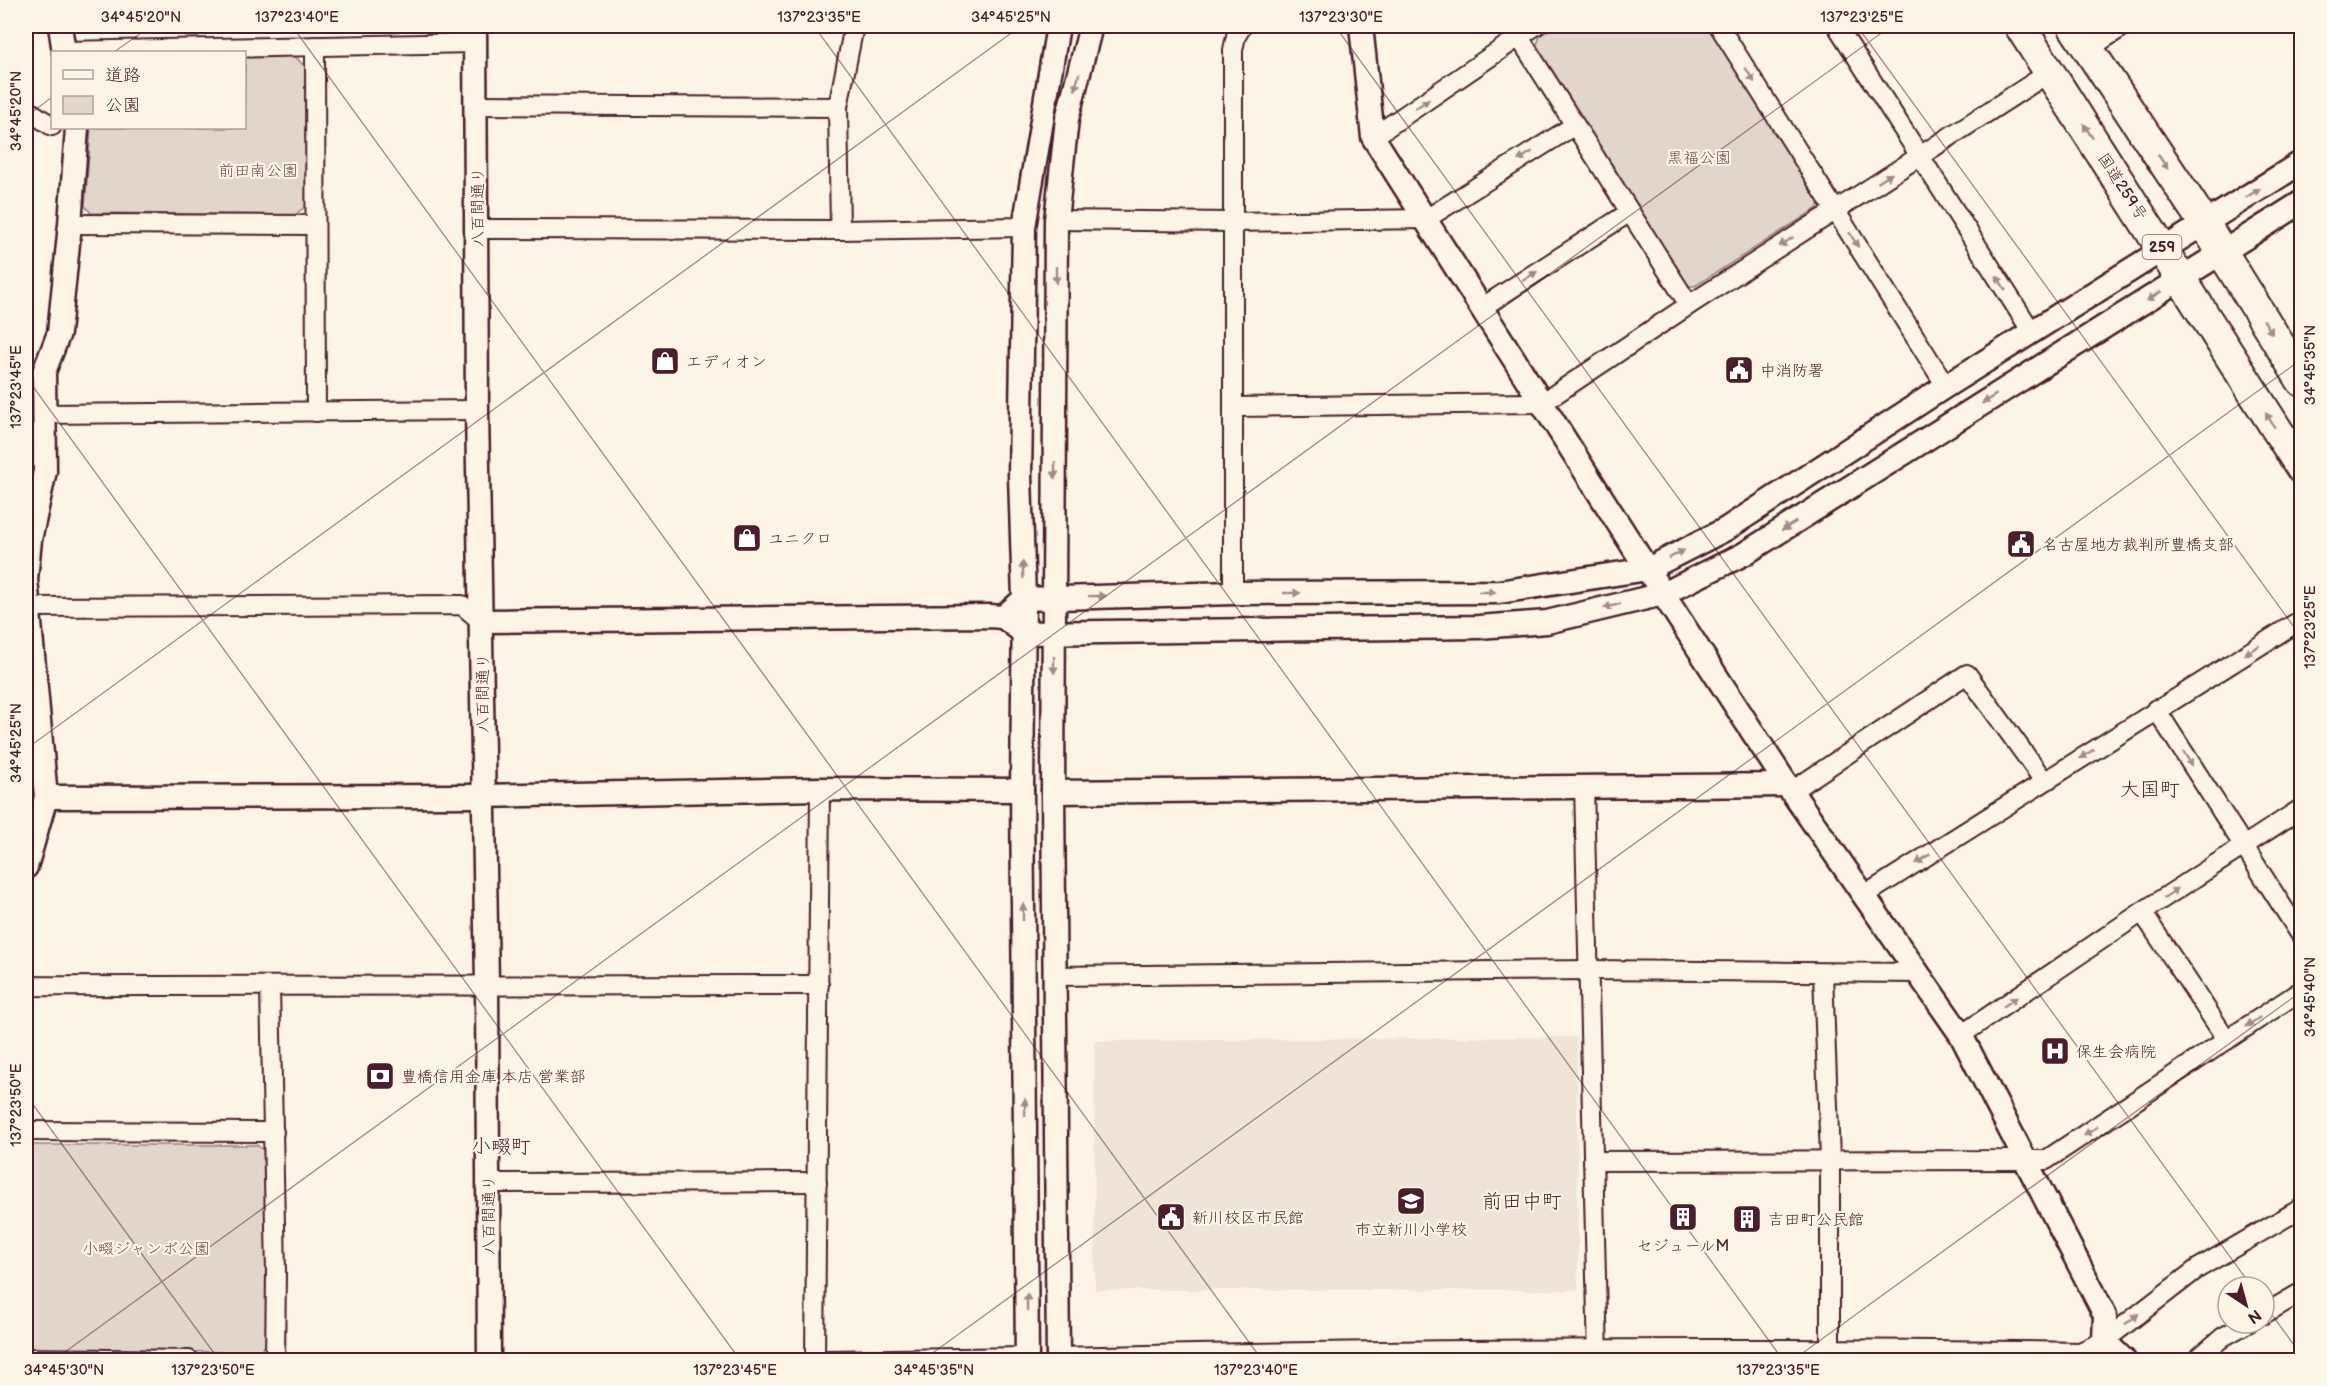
<svg xmlns="http://www.w3.org/2000/svg" width="2327" height="1386" font-family="'Balsamiq Sans','Klee One',sans-serif">
<style>
.built{fill:#eee5d7}
.green{fill:#e2d5ca;stroke:#967a7a;stroke-width:1.5}
.lines{fill:none;stroke-linecap:round;stroke-linejoin:round}
.minor-casing{stroke:#4a1f2b;stroke-width:22}
.tertiary-casing{stroke:#4a1f2b;stroke-width:27}
.trunk-casing{stroke:#4a1f2b;stroke-width:34}
.minor{stroke:#fcf5e5;stroke-width:18}
.tertiary{stroke:#fcf5e5;stroke-width:22}
.trunk{stroke:#fcf5e5;stroke-width:30}
.oneway{fill:#a38a88}
.ticks{fill:none;stroke:#4a1f2b;stroke-width:1.5;stroke-opacity:0.45}
.labels{text-anchor:middle;stroke-width:4.5;stroke-linejoin:round;paint-order:stroke}
.shield{fill:#fcf5e5;stroke:#7f5f63;stroke-width:1.5}
.shield-label{font-size:15px;font-weight:bold;fill:#4a1f2b}
.park-label{font-size:16px;fill:#704c53;stroke:#fcf5e5}
.street-label{font-size:16px;fill:#4a1f2b;stroke:#fcf5e5}
.poi-label{font-size:16px;fill:#4a1f2b;stroke:#fcf5e5;text-anchor:start}
.quarter-label{font-size:20px;fill:#4a1f2b;stroke:#fcf5e5}
.neatline{fill:none;stroke:#4a1f2b;stroke-width:2}
.ticks-label{font-size:15px;text-anchor:middle;fill:#4a1f2b}
</style>
<rect width="100%" height="100%" fill="#fcf5e5"/>
<filter id="ink" filterUnits="userSpaceOnUse"><feTurbulence type="fractalNoise" baseFrequency=".0167" numOctaves="2"/><feDisplacementMap in="SourceGraphic" scale="12" xChannelSelector="R" yChannelSelector="G"/><feConvolveMatrix kernelMatrix="1 2 1 2 8 2 1 2 1" color-interpolation-filters="sRGB"/></filter>
<g filter="url(#ink)">
<!-- built -->
<polygon class="built" points="1577,1037 1578,1290 1095,1290 1094,1041"/>
<!-- green -->
<g class="green">
<polygon points="1555,26 1708,26 1819,200 1818,208 1695,286 1687,286 1536,47 1540,36"/>
<polygon points="245,56 295,56 306,68 306,206 295,215 91,213 85,206 91,128 244,128"/>
<polygon points="26,1145 257,1145 267,1153 266,1345 258,1352 26,1351"/>
</g>
<g class="lines">
<!-- minor casing -->
<g class="minor-casing">
<g id="minor">
<polyline points="1519,26 1519,37 1689,305"/>
<polyline points="1719,26 1946,386"/>
<polyline points="1837,26 2032,332"/>
<polyline points="315,46 316,412"/>
<polyline points="2088,49 2124,26"/>
<polyline points="64,51 475,43"/>
<polyline points="477,105 838,107"/>
<polyline points="26,109 52,126"/>
<polyline points="1373,137 1535,26"/>
<polyline points="1056,220 1231,222 1426,219 1575,125"/>
<polyline points="70,224 315,225"/>
<polyline points="477,229 840,230 1024,227"/>
<polyline points="840,230 838,107 854,26"/>
<polyline points="1481,308 1630,212"/>
<polyline points="1233,407 1542,403 1689,305 2050,72"/>
<polyline points="43,414 477,410"/>
<polyline points="1233,593 1233,50 1236,36 1242,26"/>
<polyline points="28,607 462,605 481,621"/>
<polyline points="2156,709 2302,937"/>
<polyline points="1584,785 1598,1359"/>
<polyline points="1792,791 1967,674 2044,781"/>
<polyline points="1865,895 2302,619"/>
<polyline points="2142,912 2227,1040"/>
<polyline points="1823,973 1830,1159 1830,1360"/>
<polyline points="1053,976 1588,970 1919,973"/>
<path d="M26,986C290,988 554,985 819,985"/>
<polyline points="270,988 276,1272 275,1360"/>
<polyline points="1961,1035 2142,912 2302,808"/>
<polyline points="26,1131 274,1132"/>
<polyline points="1593,1161 2046,1160 2302,990"/>
<polyline points="488,1183 817,1182"/>
<polyline points="2264,1314 2302,1292"/>
<path d="M1058,1357C1398,1349 1739,1346 2080,1352L2104,1341"/>
<polyline points="26,1358 189,1360"/>
<polyline points="815,1360 820,789"/>
<polyline points="828,1360 1028,1357"/>
<polyline points="2093,1360 2104,1341 2197,1269 2302,1208"/>
<polyline points="2196,1360 2223,1337 2248,1323"/>
</g>
</g>
<!-- tertiary casing -->
<g class="tertiary-casing">
<g id="tertiary">
<polyline points="60,26 64,52"/>
<polyline points="475,26 477,410 487,984 489,1360"/>
<polyline points="1361,26 1373,137 1663,594 1787,785 1961,1035 2105,1315 2104,1341 2124,1360"/>
<polyline points="1003,617 1024,599 1233,593 1499,592 1648,569 1726,529 1946,386 2302,162"/>
<polyline points="481,621 989,616 1003,617 1024,633 1479,627 1547,622 1663,594 1744,554 2302,202"/>
<polyline points="1053,792 1787,785"/>
<polyline points="46,797 482,796 820,789 1022,790"/>
<polyline points="26,867 46,797 26,579 30,540 45,471 44,372 59,333 70,224 77,128"/>
<polyline points="1027,1360 1022,790 1024,599 1020,476 1024,227 1058,26"/>
<polyline points="1058,1360 1053,792 1056,220 1067,119 1091,26"/>
</g>
</g>
<!-- trunk casing -->
<g class="trunk-casing">
<g id="trunk">
<polyline points="2020,26 2302,469"/>
<polyline points="2073,26 2204,223 2302,381"/>
</g>
</g>
<!-- minor -->
<use href="#minor" class="minor"/>
<!-- tertiary -->
<use href="#tertiary" class="tertiary"/>
<!-- trunk -->
<use href="#trunk" class="trunk"/>
</g>
<!-- one-way arrows -->
<defs><path id="oneway-solid" d="M-6-.8H1V-3.2L6.5 0L1 3.2V.8H-6Z" transform="scale(1.5)"/></defs>
<g class="oneway">
<use href="#oneway-solid" transform="translate(1750 75) rotate(58)"/>
<use href="#oneway-solid" transform="translate(1077 82) rotate(104)"/>
<use href="#oneway-solid" transform="translate(1422 104) rotate(-34)"/>
<use href="#oneway-solid" transform="translate(2088 131) rotate(-123)"/>
<use href="#oneway-solid" transform="translate(1525 156) rotate(148)"/>
<use href="#oneway-solid" transform="translate(2163 162) rotate(56)"/>
<use href="#oneway-solid" transform="translate(1885 178) rotate(-33)"/>
<use href="#oneway-solid" transform="translate(2253 193) rotate(-32)"/>
<use href="#oneway-solid" transform="translate(1854 240) rotate(58)"/>
<use href="#oneway-solid" transform="translate(1786 242) rotate(147)"/>
<use href="#oneway-solid" transform="translate(1056 275) rotate(90)"/>
<use href="#oneway-solid" transform="translate(1530 276) rotate(-33)"/>
<use href="#oneway-solid" transform="translate(2001 283) rotate(-123)"/>
<use href="#oneway-solid" transform="translate(2154 296) rotate(148)"/>
<use href="#oneway-solid" transform="translate(2268 327) rotate(58)"/>
<use href="#oneway-solid" transform="translate(1989 399) rotate(148)"/>
<use href="#oneway-solid" transform="translate(2270 420) rotate(-122)"/>
<use href="#oneway-solid" transform="translate(1055 470) rotate(90)"/>
<use href="#oneway-solid" transform="translate(1789 526) rotate(148)"/>
<use href="#oneway-solid" transform="translate(1677 554) rotate(-27)"/>
<use href="#oneway-solid" transform="translate(1023 570) rotate(-92)"/>
<use href="#oneway-solid" transform="translate(1487 592)"/>
<use href="#oneway-solid" transform="translate(1292 593)"/>
<use href="#oneway-solid" transform="translate(1097 596) rotate(-1)"/>
<use href="#oneway-solid" transform="translate(1612 606) rotate(166)"/>
<use href="#oneway-solid" transform="translate(2252 650) rotate(148)"/>
<use href="#oneway-solid" transform="translate(1054 665) rotate(90)"/>
<use href="#oneway-solid" transform="translate(2087 754) rotate(147)"/>
<use href="#oneway-solid" transform="translate(2188 759) rotate(58)"/>
<use href="#oneway-solid" transform="translate(1923 859) rotate(147)"/>
<use href="#oneway-solid" transform="translate(2171 893) rotate(-34)"/>
<use href="#oneway-solid" transform="translate(1023 912) rotate(-90)"/>
<use href="#oneway-solid" transform="translate(2010 1002) rotate(-34)"/>
<use href="#oneway-solid" transform="translate(2253 1022) rotate(146)"/>
<use href="#oneway-solid" transform="translate(1025 1107) rotate(-91)"/>
<use href="#oneway-solid" transform="translate(2091 1131) rotate(146)"/>
<use href="#oneway-solid" transform="translate(1027 1302) rotate(-91)"/>
<use href="#oneway-solid" transform="translate(2132 1319) rotate(-38)"/>
</g>
</g>
<!-- ticks -->
<path class="ticks" d="M292,26L1262,1360M814,26L1783,1360M1335,26L2252,1287M1857,26L2302,638M114,52L151,26M26,117L52,97M26,377L740,1360M26,749L1021,26M26,1095L219,1360M2264,1304L2302,1356M54,1360L1891,26M923,1360L2302,359M1793,1360L2302,991"/>
<!-- icons -->
<defs>
<g id="shop-square" transform="scale(1.5)"><rect x="-9" y="-9" width="18" height="18" rx="4" fill="#4a1f2b" stroke="#fcf5e5"/><path d="M-5-2.5h2.3a2.7 3.5 0 0 1 5.4 0H5L5.5 6h-11ZM-1.5-2.5h3a1.5 2.3 0 0 0-3 0Z" fill="#fff"/></g>
<g id="civic-square" transform="scale(1.5)"><rect x="-9" y="-9" width="18" height="18" rx="4" fill="#4a1f2b" stroke="#fcf5e5"/><path d="M-.6-6.5H3V-4.5H.6V-3L4-1V1h2V6H-6V1h2V-1L-.6-3ZM-1.2 2.5V6h2.4V2.5Z" fill="#fff"/></g>
<g id="hospital-square" transform="scale(1.5)"><rect x="-9" y="-9" width="18" height="18" rx="4" fill="#4a1f2b" stroke="#fcf5e5"/><path d="M-5-5h3v3.5h4V-5h3V5h-3V1.5h-4V5h-3Z" fill="#fff"/></g>
<g id="bank-square" transform="scale(1.5)"><rect x="-9" y="-9" width="18" height="18" rx="4" fill="#4a1f2b" stroke="#fcf5e5"/><path d="M-6-4H6V4H-6ZM0-2.3a2.3 2.3 0 1 0 0 4.6a2.3 2.3 0 1 0 0-4.6Z" fill="#fff"/></g>
<g id="school-square" transform="scale(1.5)"><rect x="-9" y="-9" width="18" height="18" rx="4" fill="#4a1f2b" stroke="#fcf5e5"/><path d="M0-5L7-2L0 1L-7-2ZM-4 1L0 2.5L4 1V4Q0 6-4 4Z" fill="#fff"/></g>
<g id="building-square" transform="scale(1.5)"><rect x="-9" y="-9" width="18" height="18" rx="4" fill="#4a1f2b" stroke="#fcf5e5"/><path d="M-4-6H4V6H1V3H-1V6H-4ZM-2.5-4.3h1.7v1.8h-1.7ZM.8-4.3h1.7v1.8H.8ZM-2.5-1h1.7V.8h-1.7ZM.8-1h1.7V.8H.8Z" fill="#fff"/></g>
</defs>
<g fill-rule="evenodd">
<use href="#shop-square" x="665" y="361"/>
<use href="#civic-square" x="1739" y="370"/>
<use href="#shop-square" x="747" y="538"/>
<use href="#civic-square" x="2021" y="544"/>
<use href="#hospital-square" x="2055" y="1051"/>
<use href="#bank-square" x="380" y="1076"/>
<use href="#school-square" x="1411" y="1201"/>
<use href="#civic-square" x="1171" y="1217"/>
<use href="#building-square" x="1683" y="1217"/>
<use href="#building-square" x="1747" y="1219"/>
</g>
<g class="labels">
<!-- shield labels -->
<rect class="shield" x="2142.5" y="235" width="39" height="24" rx="4.5"/>
<g class="shield-label">
<text x="2162" y="252">259</text>
</g>
<!-- park labels -->
<g class="park-label">
<text x="1699" y="163">黒福公園</text>
<text x="258" y="176">前田南公園</text>
<text x="146" y="1254">小畷ジャンボ公園</text>
</g>
<!-- street labels -->
<g class="street-label">
<text transform="translate(2123 186) rotate(57)" y="6">国道259号</text>
<text transform="translate(477 207) rotate(-90)" y="6">八百間通り</text>
<text transform="translate(482 693) rotate(-90)" y="6">八百間通り</text>
<text transform="translate(488 1215) rotate(-90)" y="6">八百間通り</text>
</g>
<!-- poi labels -->
<g class="poi-label">
<text x="686" y="367">エディオン</text>
<text x="1760" y="376">中消防署</text>
<text x="768" y="544">ユニクロ</text>
<text x="2042" y="550">名古屋地方裁判所豊橋支部</text>
<text x="2076" y="1057">保生会病院</text>
<text x="401" y="1082">豊橋信用金庫 本店 営業部</text>
<text x="1192" y="1223">新川校区市民館</text>
<text x="1768" y="1225">吉田町公民館</text>
<text x="1411" y="1235" text-anchor="middle">市立新川小学校</text>
<text x="1683" y="1251" text-anchor="middle">セジュールM</text>
</g>
<!-- quarter labels -->
<g class="quarter-label">
<text x="2150" y="796">大国町</text>
<text x="501" y="1153">小畷町</text>
<text x="1522" y="1208">前田中町</text>
</g>
</g>
<!-- margin -->
<rect width="2327" height="1386" fill="none" stroke="#fcf5e5" stroke-width="66"/>
<!-- legend -->
<rect x="51" y="51" width="195" height="78" fill="#fcf5e5" stroke="#b59f9b" stroke-width="1.5"/>
<rect x="63" y="70" width="30" height="9" fill="#fcf5e5" stroke="#b59f9b" stroke-width="1.5"/>
<text x="105" y="81" font-size="18" fill="#4a1f2b">道路</text>
<rect x="63" y="96" width="30" height="18" fill="#e2d5ca" stroke="#b59f9b" stroke-width="1.5"/>
<text x="105" y="111" font-size="18" fill="#4a1f2b">公園</text>
<!-- north arrow -->
<g transform="translate(2246 1305) rotate(144)"><circle r="28" fill="#fcf5e5" stroke="#b59f9b" stroke-width="1.5"/>
<path d="M0-4.5L10 22L0 15L-10 22Z" fill="#4a1f2b"/>
<text y="-9" font-size="16" font-weight="bold" text-anchor="middle" fill="#4a1f2b">N</text>
</g>
<rect x="33" y="33" width="2261" height="1320" class="neatline"/>
<g class="ticks-label">
<text x="141" y="22">34°45'20"N</text>
<text x="297" y="22">137°23'40"E</text>
<text x="819" y="22">137°23'35"E</text>
<text x="1011" y="22">34°45'25"N</text>
<text x="1341" y="22">137°23'30"E</text>
<text x="1862" y="22">137°23'25"E</text>
<text transform="translate(16 111) rotate(-90)" y="5">34°45'20"N</text>
<text transform="translate(2310 365) rotate(-90)" y="5">34°45'35"N</text>
<text transform="translate(16 387) rotate(-90)" y="5">137°23'45"E</text>
<text transform="translate(2310 627) rotate(-90)" y="5">137°23'25"E</text>
<text transform="translate(16 743) rotate(-90)" y="5">34°45'25"N</text>
<text transform="translate(2310 997) rotate(-90)" y="5">34°45'40"N</text>
<text transform="translate(16 1105) rotate(-90)" y="5">137°23'50"E</text>
<text x="64" y="1375">34°45'30"N</text>
<text x="213" y="1375">137°23'50"E</text>
<text x="735" y="1375">137°23'45"E</text>
<text x="934" y="1375">34°45'35"N</text>
<text x="1256" y="1375">137°23'40"E</text>
<text x="1778" y="1375">137°23'35"E</text>
</g>
</svg>
